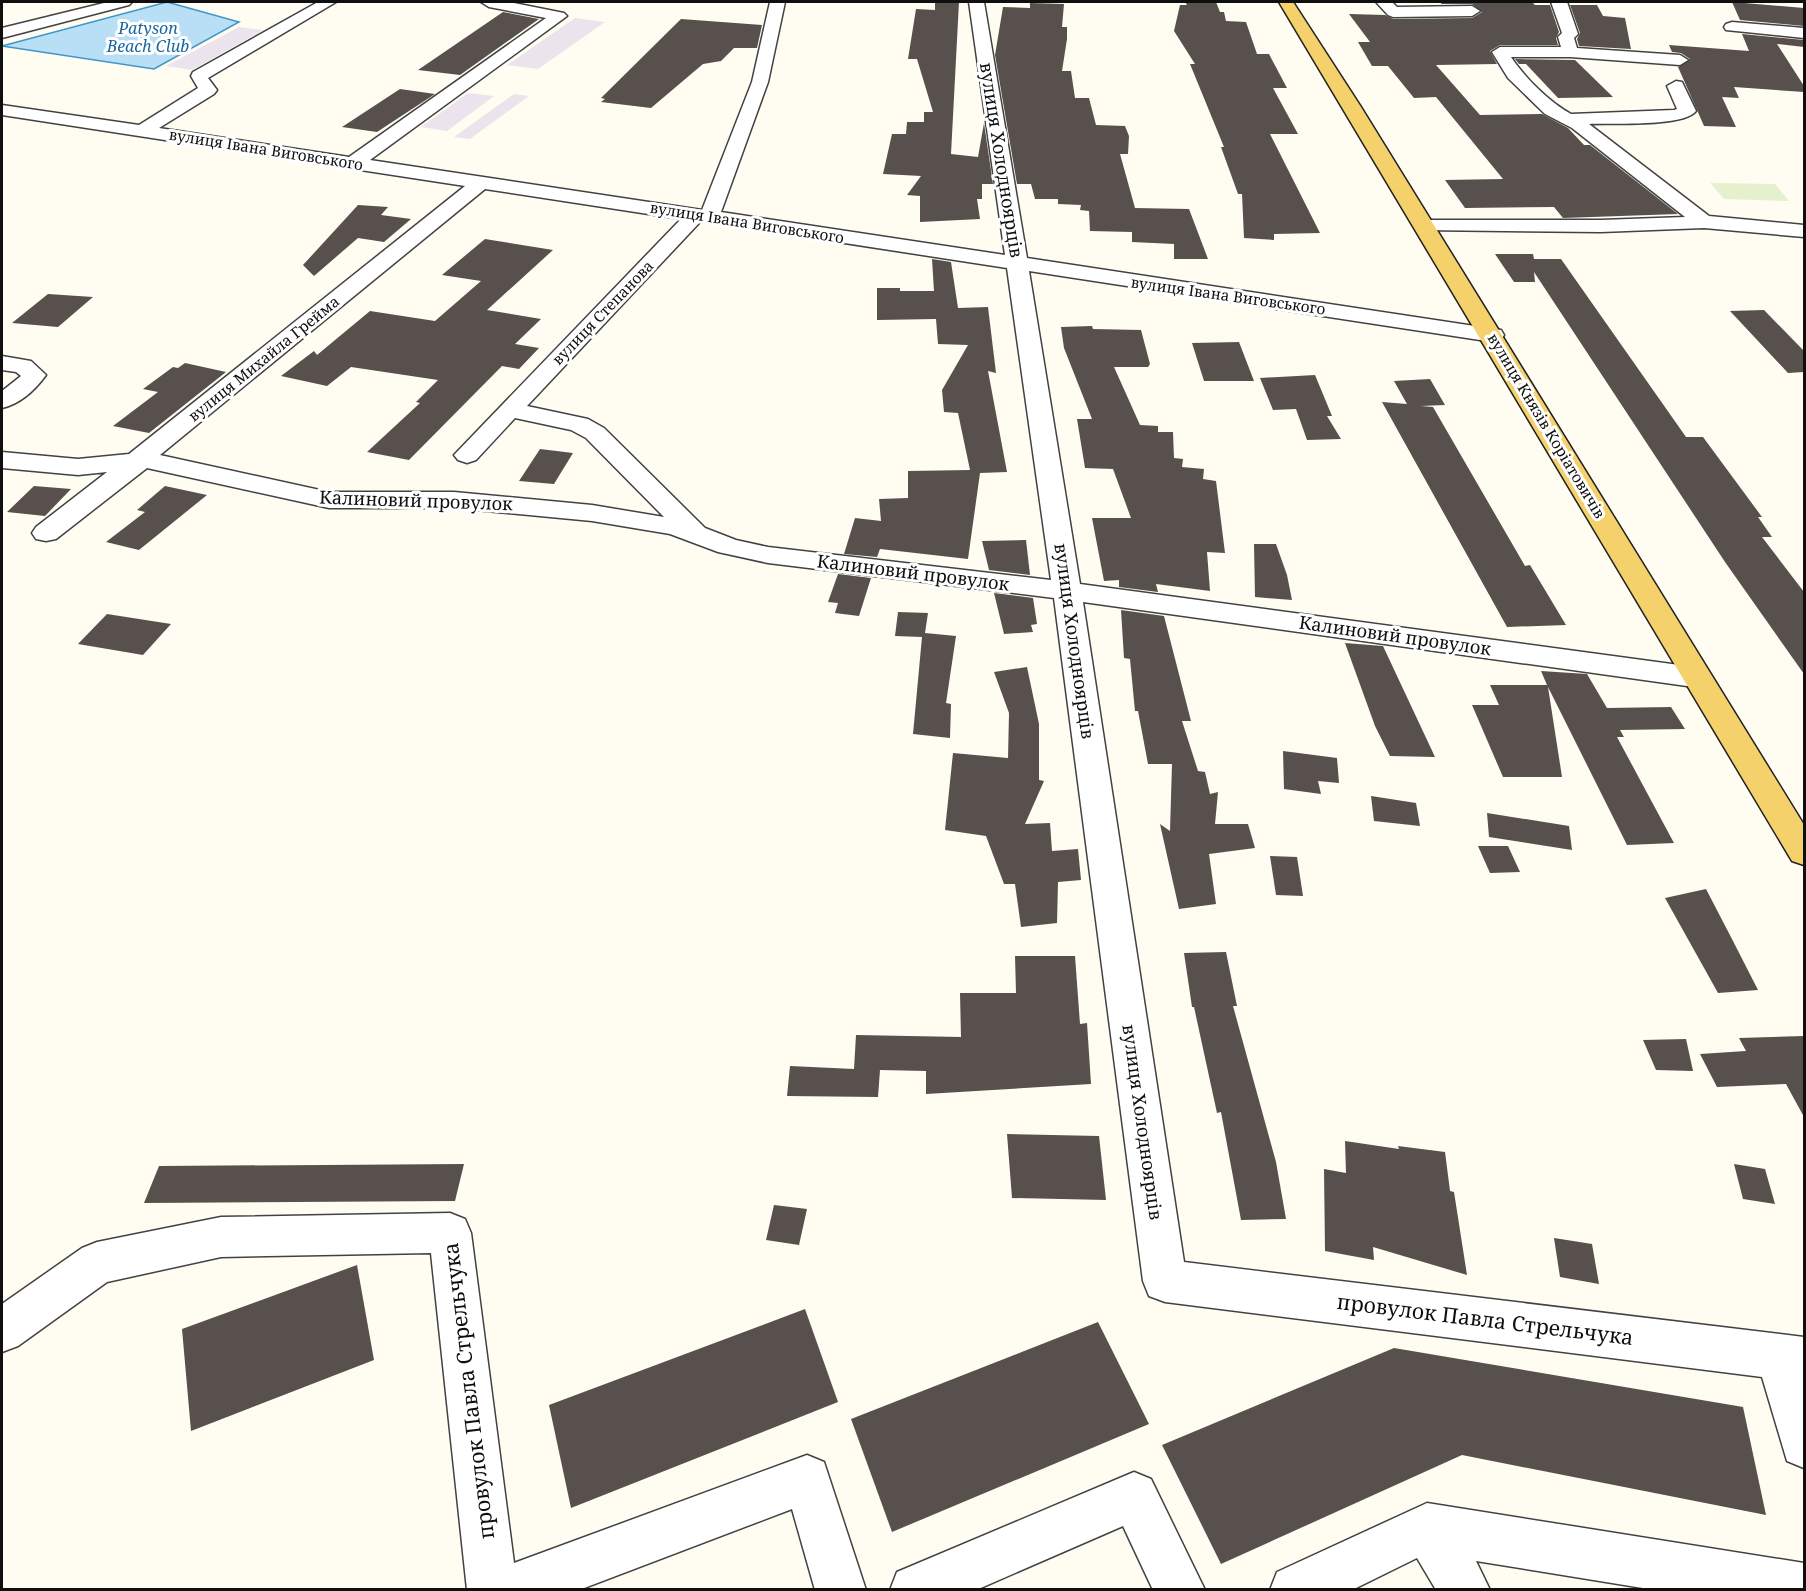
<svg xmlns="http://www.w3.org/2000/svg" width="1806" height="1591" font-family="'Noto Serif',serif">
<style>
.industrial{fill:#ece4ed}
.pitch{fill:#e5f0cd}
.water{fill:#b8dff5;stroke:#4096ca;stroke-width:1.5}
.building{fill:#58504c}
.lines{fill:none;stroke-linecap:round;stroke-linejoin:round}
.minor-casing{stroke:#424242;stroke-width:3}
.major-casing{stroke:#202020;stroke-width:3}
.minor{fill:#fff;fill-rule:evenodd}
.major{fill:#f5d16c;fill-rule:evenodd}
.labels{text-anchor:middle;stroke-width:6;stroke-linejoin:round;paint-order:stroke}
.far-street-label{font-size:15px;fill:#0f0f0f;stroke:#fff}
.far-water-label{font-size:16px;font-style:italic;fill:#1a679f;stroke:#fff}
.street-label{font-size:18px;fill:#0f0f0f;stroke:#fff}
.near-street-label{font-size:21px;fill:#0f0f0f;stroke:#fff}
</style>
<rect width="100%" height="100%" fill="#fffcf2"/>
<!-- industrial -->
<g class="industrial">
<polygon points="575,18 605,22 538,69 507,65"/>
<polygon points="239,27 263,30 192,70 166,66"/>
<polygon points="468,93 494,96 447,131 421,127"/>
<polygon points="514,94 529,96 470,139 454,137"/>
</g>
<!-- pitch -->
<polygon class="pitch" points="1710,183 1775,184 1789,201 1724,199"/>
<!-- water -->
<polygon class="water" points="167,2 239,22 154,69 2,46"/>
<!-- building -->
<g class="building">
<polygon points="935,2 959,2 951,154 978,157 984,123 993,184 982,184 982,199 977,199 980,219 920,222 920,196 907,195 921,176 883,174 892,134 906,134 907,122 924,122 924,112 933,112 917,59 908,59 916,9 935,10"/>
<polygon points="1185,2 1216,2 1220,12 1224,12 1226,21 1246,22 1257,54 1269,54 1287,88 1273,88 1298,134 1270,134 1320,233 1274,234 1274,240 1244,238 1242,194 1238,194 1221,147 1224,147 1190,64 1195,64 1174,31 1180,5 1187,5"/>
<polygon points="1439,2 1532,2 1535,5 1550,5 1559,32 1556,38 1558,45 1500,45 1490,51 1497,64 1436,65 1480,115 1542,114 1568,128 1584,145 1590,145 1678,214 1563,218 1554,207 1465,208 1445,180 1503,179 1436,97 1414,98 1388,66 1372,66 1358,42 1370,42 1349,14 1385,15 1393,19 1472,18 1482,12 1472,4 1442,4"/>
<polygon points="1732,2 1804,8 1804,26 1740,20"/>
<polygon points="1030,3 1064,4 1062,27 1067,27 1067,39 1062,71 1071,71 1075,98 1089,98 1096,125 1125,126 1129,136 1128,154 1120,154 1135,208 1189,209 1208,259 1174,259 1174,244 1132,242 1132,232 1090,231 1089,211 1080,210 1081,205 1058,204 1058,199 1035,199 1031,184 1017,184 995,55 1003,7 1030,8"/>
<polygon points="1570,5 1597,5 1603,16 1625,18 1631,49 1579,46 1577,39 1580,33"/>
<polygon points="503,12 539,19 460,75 418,70"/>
<polygon points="681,19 762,25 757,48 734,48 721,61 703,64 651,108 601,102 605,99 601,98"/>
<polygon points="1742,34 1804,40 1804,47 1777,44 1804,86 1804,92 1734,87 1739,98 1722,97 1736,127 1704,126 1678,67 1690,59 1681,53 1672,52 1669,45 1749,51"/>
<polygon points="1515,59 1575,60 1613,97 1558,98 1526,64 1519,64"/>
<polygon points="400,89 435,94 377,132 342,127"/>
<polygon points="358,205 388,207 381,215 411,219 384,242 358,238 314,276 303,265"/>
<polygon points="485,239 553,250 487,310 541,319 515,344 539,348 519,369 502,366 409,460 367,452 420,403 416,402 438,380 351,367 327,386 281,376 314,351 317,355 370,311 435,321 481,281 442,275"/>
<polygon points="1495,254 1533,254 1534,259 1561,259 1686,437 1703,437 1762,517 1758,517 1772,537 1762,537 1804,592 1804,674 1725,562 1534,272 1535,282 1514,282"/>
<polygon points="932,259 951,262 958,308 988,307 996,373 988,371 1007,472 980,473 968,559 880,549 877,557 844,554 855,518 881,521 879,499 908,498 908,471 970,470 958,413 944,412 942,390 968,345 938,344 936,319 877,320 877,288 900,288 900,291 934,291"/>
<polygon points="48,294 93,297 58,327 12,323"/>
<polygon points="1764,310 1804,351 1804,372 1788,373 1730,311"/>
<polygon points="1092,326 1093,329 1141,330 1150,364 1148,367 1114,367 1140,425 1158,426 1158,432 1173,432 1174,458 1183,459 1182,467 1204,469 1203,479 1216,481 1225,553 1207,552 1210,591 1156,584 1158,592 1119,587 1119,580 1104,581 1092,518 1131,518 1113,469 1085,468 1077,419 1092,419 1064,348 1061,327"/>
<polygon points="1239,342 1254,381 1204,381 1192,343"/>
<polygon points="185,363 226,372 149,433 113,426 158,392 143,389 173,367 178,368"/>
<polygon points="1315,375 1332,416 1327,416 1341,439 1307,440 1296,409 1273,410 1260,378"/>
<polygon points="1430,379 1445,405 1421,406 1433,407 1525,566 1530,565 1566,625 1507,627 1382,402 1407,404 1394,381"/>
<polygon points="540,449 573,453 554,484 519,481"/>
<polygon points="34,486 71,489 45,516 7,512"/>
<polygon points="165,486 207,495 139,550 106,542 145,512 137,510"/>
<polygon points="1026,540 1030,575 989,570 982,541"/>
<polygon points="1254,544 1276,544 1287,575 1292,600 1255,597"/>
<polygon points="838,574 871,578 859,616 835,613 838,603 828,602"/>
<polygon points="994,593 1033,598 1037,624 1031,625 1033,632 1004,634"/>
<polygon points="1121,610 1164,616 1191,721 1182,721 1198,771 1205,772 1210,794 1218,792 1215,824 1248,824 1255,848 1209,854 1216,904 1179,909 1160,824 1170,831 1172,764 1148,764 1138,711 1135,711 1130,659 1124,658"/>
<polygon points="898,612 928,613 925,633 956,636 946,703 951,704 950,738 913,734 922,637 895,636"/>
<polygon points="107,614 171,624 143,655 78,644"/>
<polygon points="1345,643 1383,646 1435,757 1390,756 1375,726"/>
<polygon points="1027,667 1039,724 1039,780 1044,781 1025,824 1050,823 1052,851 1078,849 1081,880 1058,882 1057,923 1021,927 1015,884 1004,884 986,836 945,830 953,753 1008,758 1009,713 994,672"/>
<polygon points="1541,671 1587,674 1607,708 1671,707 1685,729 1620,730 1624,737 1617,737 1674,843 1627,845 1548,687 1562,777 1503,777 1472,705 1499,705 1490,685 1547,685"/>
<polygon points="1283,751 1337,758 1339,783 1318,781 1321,794 1284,789"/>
<polygon points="1371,796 1416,803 1420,826 1374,821"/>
<polygon points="1487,813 1569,826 1572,850 1489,837"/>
<polygon points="1478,846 1508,846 1520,872 1490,873"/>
<polygon points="1270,856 1297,857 1303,896 1276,895"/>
<polygon points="1706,889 1733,941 1758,990 1718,993 1665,898"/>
<polygon points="1226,952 1237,1006 1233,1006 1276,1162 1286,1219 1241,1220 1221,1112 1217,1113 1194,1007 1192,1007 1184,953"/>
<polygon points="1015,956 1075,956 1080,1024 1087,1023 1091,1084 926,1094 926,1071 880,1070 878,1097 787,1096 790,1066 854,1069 856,1035 961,1037 960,993 1016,993"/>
<polygon points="1804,1036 1804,1117 1786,1084 1717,1087 1700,1054 1746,1051 1739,1038"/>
<polygon points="1686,1039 1693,1071 1656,1070 1643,1040"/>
<polygon points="1007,1134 1099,1136 1106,1200 1012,1198"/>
<polygon points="1345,1141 1399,1149 1398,1146 1445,1152 1450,1191 1454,1192 1467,1275 1373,1247 1374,1260 1325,1251 1324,1169 1346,1173"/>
<polygon points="464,1164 455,1201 144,1203 159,1166"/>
<polygon points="1734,1164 1765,1169 1775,1204 1743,1199"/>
<polygon points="774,1205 807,1209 799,1245 766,1240"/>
<polygon points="1554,1238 1592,1244 1599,1284 1560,1277"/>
<polygon points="357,1265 374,1360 191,1431 182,1329"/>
<polygon points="805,1309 838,1402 571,1508 549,1405"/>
<polygon points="1098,1322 1149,1424 892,1532 851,1419"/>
<polygon points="1394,1348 1743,1407 1766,1515 1462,1455 1221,1564 1162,1445"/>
</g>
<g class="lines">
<!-- minor casing -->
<g class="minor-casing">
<g id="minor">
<polygon points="108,2 132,2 129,5 2,38 2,28"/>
<path d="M318,2H336L208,78L217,90L214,94L159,128L349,157L546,18L489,7L481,2H509L564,13L567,16L370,160L702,210L752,82L770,2H785L768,82L721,212L1005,255L969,2H984L1027,258L1501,330L1504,335L1501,340L1493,342L1029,271L1080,584L1694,667L1705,670L1709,677L1705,684L1694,687L1083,602L1184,1262L1804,1337V1468L1787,1461L1762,1377L1165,1302L1149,1296L1143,1281L1054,598L768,563L718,552L670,534L592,521L454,508H329L147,468L56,539L46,541L36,539L32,533L36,527L107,472L78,475L2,468V452L78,459L129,454L465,186L2,115V105L139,125L198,88L191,76L193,72ZM485,189L681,219L454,455L458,460L467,463L476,460L515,418L571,430L586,438L664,517L592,505L454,492H329L160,455ZM701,221L1007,268L1051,580L768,547L736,540L705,528L604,428L588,419L527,406Z"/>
<polygon points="1376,2 1392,2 1397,7 1472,6 1480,11 1472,16 1393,17 1388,15"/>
<path d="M1551,2H1567L1578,34L1574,38L1577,48L1680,55L1688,60L1680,65L1570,57H1511C1526,79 1548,101 1571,114L1674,110L1677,109L1667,86L1676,81L1682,82L1696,111C1684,127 1610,123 1589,124L1709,216L1804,225V237L1704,228L1601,232L1421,230L1418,226L1421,222L1428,220H1601L1685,217L1572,128L1545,114L1508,78L1492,52L1500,47H1561L1558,37L1562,33Z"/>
<polygon points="1732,22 1804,28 1804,38 1726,30 1724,27 1726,24"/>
<path d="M2,356L31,361L46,375C35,390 20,404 2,408V391L21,376L16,372L2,370Z"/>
<polygon points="450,1213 465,1219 471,1233 514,1563 807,1455 824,1462 866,1590 815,1590 792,1509 579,1590 467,1590 431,1253 221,1257 107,1282 18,1346 2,1352 2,1304 82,1248 97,1242 221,1217"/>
<polygon points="1134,1472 1151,1479 1205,1590 1153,1590 1123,1526 976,1590 890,1590 897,1572"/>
<polygon points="1427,1503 1804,1563 1804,1590 1655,1590 1476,1561 1490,1590 1436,1590 1417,1558 1352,1590 1270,1590 1277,1572"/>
</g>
</g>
<!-- major casing -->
<g class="major-casing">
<polygon id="major" points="1279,2 1293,2 1361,107 1804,825 1804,865 1792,861"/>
</g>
<!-- minor -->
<use href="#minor" class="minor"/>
<!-- major -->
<use href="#major" class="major"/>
</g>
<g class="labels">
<!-- far-street labels -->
<g class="far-street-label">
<text transform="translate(266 150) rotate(9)" y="5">вулиця Івана Виговського</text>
<text transform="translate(747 223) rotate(9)" y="5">вулиця Івана Виговського</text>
<text transform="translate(1228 296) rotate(8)" y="5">вулиця Івана Виговського</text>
<text transform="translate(603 313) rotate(-46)" y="5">вулиця Степанова</text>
<text transform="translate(264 359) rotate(-39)" y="5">вулиця Михайла Грейма</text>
<text transform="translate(1546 426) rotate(59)" y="5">вулиця Князів Коріатовичів</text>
</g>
<!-- far-water labels -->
<g class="far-water-label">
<text x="148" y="34">Patyson<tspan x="148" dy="18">Beach Club</tspan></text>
</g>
<!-- street labels -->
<g class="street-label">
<text transform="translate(1001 160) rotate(81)" y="6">вулиця Холодноярців</text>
<text transform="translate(416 501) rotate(2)" y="6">Калиновий провулок</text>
<text transform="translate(913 573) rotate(7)" y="6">Калиновий провулок</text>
<text transform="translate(1395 636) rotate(8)" y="6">Калиновий провулок</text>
<text transform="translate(1074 641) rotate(82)" y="6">вулиця Холодноярців</text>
<text transform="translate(1142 1122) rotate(82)" y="6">вулиця Холодноярців</text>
</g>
<!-- near-street labels -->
<g class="near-street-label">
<text transform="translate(1485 1320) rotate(7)" y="7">провулок Павла Стрельчука</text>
<text transform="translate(469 1391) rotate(-97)" y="7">провулок Павла Стрельчука</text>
</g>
</g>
<!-- border -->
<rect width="1806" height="1591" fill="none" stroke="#0f0f0f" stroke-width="6"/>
</svg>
